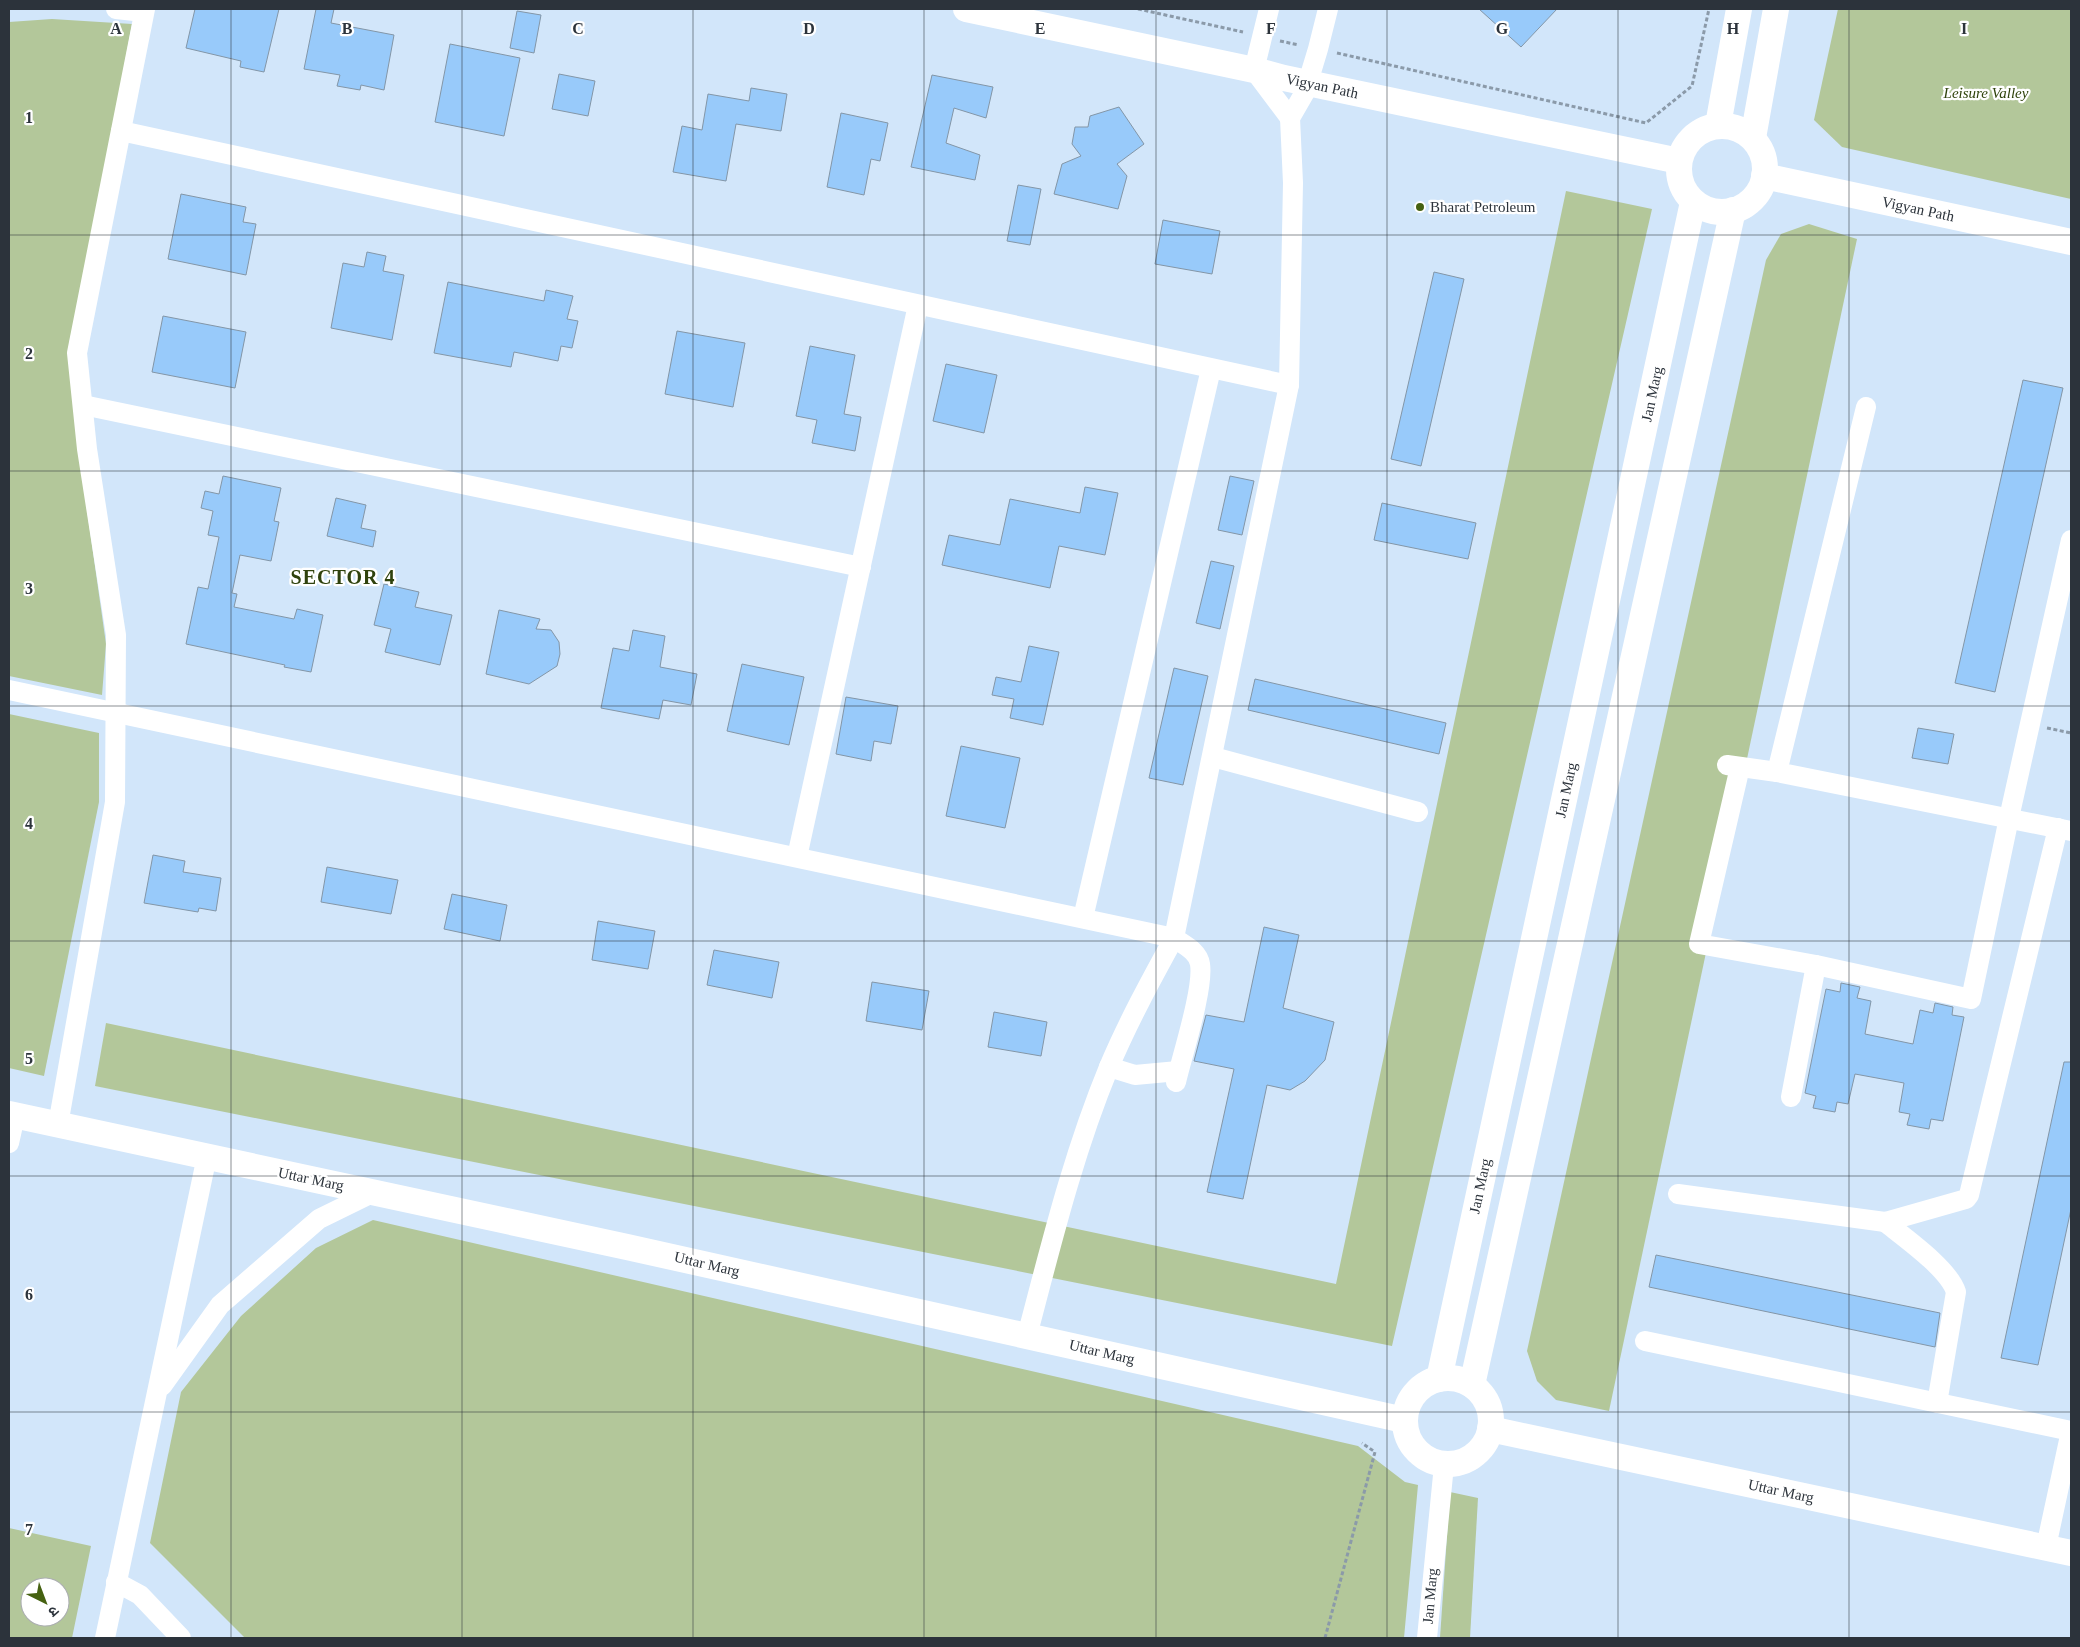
<svg xmlns="http://www.w3.org/2000/svg" width="2080" height="1647" font-family="'Times New Roman','Noto Sans Devanagari',serif">
<style>
.green{fill:#b3c79a;fill-rule:evenodd}
.building{fill:#98cafa;stroke:#8396a7}
.lines{fill:none;stroke-linecap:round;stroke-linejoin:round}
.path{stroke:#8b9aa9;stroke-width:3;stroke-dasharray:4 2.5;stroke-linecap:butt}
.minor{stroke:#fff;stroke-width:20}
.major{stroke:#fff;stroke-width:26}
.grid{fill:none;stroke:#2c333b;stroke-width:1;stroke-opacity:0.55}
.poi-dot{fill:#456111;stroke:#fff;stroke-width:2}
.labels{text-anchor:middle;stroke-width:4.5;stroke-linejoin:round;paint-order:stroke}
.street-label{font-size:15px;fill:#2c333b;stroke:#fff}
.park-label{font-size:15px;font-style:italic;fill:#2f430b;stroke:#fff}
.poi-label{font-size:15px;fill:#2c333b;stroke:#fff;text-anchor:start}
.district-label{font-size:20px;font-weight:bold;letter-spacing:1px;fill:#2f420d;stroke:#fff}
.grid-label{font-size:16px;text-anchor:middle;font-weight:bold;fill:#2c333b;stroke:#fff;stroke-width:4.5;stroke-linejoin:round;paint-order:stroke}
</style>
<rect width="100%" height="100%" fill="#d2e6fa"/>
<!-- green -->
<g class="green">
<polygon points="1838,9 2071,9 2071,199 1842,147 1814,120"/>
<polygon points="52,19 132,24 97,212 69,344 87,510 106,644 102,695 9,676 9,22"/>
<polygon points="1566,191 1652,209 1392,1346 95,1086 106,1023 1336,1284"/>
<polygon points="1809,224 1857,239 1609,1411 1556,1400 1537,1381 1527,1351 1766,260 1781,234"/>
<polygon points="9,714 99,733 99,802 44,1076 9,1068"/>
<polygon points="373,1220 1358,1446 1405,1482 1418,1485 1404,1638 245,1638 150,1543 181,1392 241,1316 316,1248"/>
<polygon points="1450,1492 1478,1498 1470,1638 1440,1638"/>
<path d="M9,1528L91,1546L72,1638H9ZM30,1587H60V1617H30Z"/>
</g>
<!-- building -->
<g class="building">
<polygon points="195,9 279,9 264,72 240,67 241,61 186,48"/>
<polygon points="316,9 334,9 331,23 394,35 384,90 361,85 360,90 337,86 340,75 304,69"/>
<polygon points="1479,9 1557,9 1521,47"/>
<polygon points="517,11 541,15 534,53 510,48"/>
<polygon points="450,44 520,58 504,136 435,122"/>
<polygon points="559,74 595,81 588,116 552,109"/>
<polygon points="932,75 993,87 986,118 954,108 946,143 980,155 975,180 911,167"/>
<polygon points="751,88 787,94 781,131 736,124 726,181 673,172 682,126 702,130 708,94 749,101"/>
<polygon points="1119,107 1144,144 1117,164 1127,176 1118,209 1054,194 1062,164 1081,156 1072,144 1075,127 1088,127 1090,116"/>
<polygon points="841,113 888,123 880,161 871,159 864,195 827,187"/>
<polygon points="1018,185 1041,189 1030,245 1007,241"/>
<polygon points="181,194 246,207 243,222 256,224 246,275 168,259"/>
<polygon points="1163,220 1220,231 1212,274 1155,264"/>
<polygon points="367,252 386,256 383,271 404,275 392,340 331,328 343,263 364,267"/>
<polygon points="1434,272 1464,279 1421,466 1391,459"/>
<polygon points="448,282 544,301 546,290 573,296 567,319 578,321 572,348 561,346 558,361 514,352 511,367 434,353"/>
<polygon points="163,316 246,332 235,388 152,372"/>
<polygon points="677,331 745,343 733,407 665,394"/>
<polygon points="810,346 855,355 844,414 861,417 855,451 812,443 817,420 796,416"/>
<polygon points="946,364 997,375 984,433 933,421"/>
<polygon points="2023,380 2063,388 1995,692 1955,683"/>
<polygon points="223,476 281,488 274,521 279,522 271,561 240,555 232,593 237,594 234,607 294,619 297,609 323,615 311,672 284,667 285,665 186,644 198,587 208,589 219,537 208,535 213,511 201,508 205,491 219,494"/>
<polygon points="1230,476 1254,481 1242,535 1218,530"/>
<polygon points="1085,487 1118,493 1105,555 1059,546 1050,588 942,565 949,535 1000,545 1010,499 1080,513"/>
<polygon points="336,498 366,505 361,528 376,531 373,547 327,536"/>
<polygon points="1382,503 1476,523 1468,559 1374,540"/>
<polygon points="1211,561 1234,566 1220,629 1196,623"/>
<polygon points="384,584 419,592 415,607 452,615 440,665 385,652 391,629 374,625"/>
<polygon points="499,610 540,619 536,629 551,630 559,642 560,654 557,666 529,684 486,674"/>
<polygon points="633,630 665,636 660,667 697,674 691,705 663,700 659,719 601,708 613,648 629,651"/>
<polygon points="1029,646 1059,652 1043,725 1010,718 1014,699 992,695 996,677 1021,682"/>
<polygon points="742,664 804,677 789,745 727,731"/>
<polygon points="1174,668 1208,676 1183,785 1149,778"/>
<polygon points="1255,679 1446,723 1439,754 1248,710"/>
<polygon points="846,697 898,706 891,744 874,741 871,761 836,754"/>
<polygon points="1918,728 1954,734 1948,764 1912,758"/>
<polygon points="961,746 1020,758 1005,828 946,816"/>
<polygon points="153,855 185,861 183,872 221,878 216,911 199,908 198,912 144,903"/>
<polygon points="327,867 398,880 391,914 321,902"/>
<polygon points="452,894 507,905 500,941 444,929"/>
<polygon points="598,921 655,931 648,969 592,960"/>
<polygon points="1264,927 1299,935 1283,1008 1334,1022 1325,1060 1305,1081 1290,1090 1267,1085 1243,1199 1207,1192 1234,1069 1194,1061 1206,1015 1244,1022"/>
<polygon points="714,950 779,962 772,998 707,985"/>
<polygon points="872,982 929,991 922,1030 866,1021"/>
<polygon points="1841,983 1860,987 1857,998 1871,1001 1865,1034 1913,1044 1920,1010 1933,1013 1935,1003 1953,1007 1952,1015 1964,1017 1943,1121 1931,1119 1929,1129 1907,1125 1910,1114 1899,1112 1904,1083 1855,1074 1848,1104 1837,1102 1835,1112 1813,1108 1816,1096 1805,1093 1826,989 1840,992"/>
<polygon points="994,1012 1047,1022 1041,1056 988,1047"/>
<polygon points="2064,1062 2071,1062 2071,1209 2038,1365 2001,1358"/>
<polygon points="1656,1255 1940,1313 1935,1347 1649,1287"/>
</g>
<g class="lines">
<!-- path -->
<g class="path">
<polyline points="1138,9 1243,32"/>
<polyline points="1280,41 1299,45"/>
<polyline points="1337,53 1646,123 1692,86 1709,9"/>
<polyline points="2047,728 2071,733"/>
<polyline points="1325,1638 1375,1452 1362,1443"/>
</g>
<!-- minor -->
<g class="minor">
<polyline points="116,9 144,12"/>
<polyline points="1269,9 1254,70 1290,118"/>
<polyline points="121,131 1289,385"/>
<polyline points="83,405 861,567"/>
<polyline points="1866,407 1777,772 2071,831"/>
<path d="M9,690L1174,938C1184,945 1198,951 1200,964C1204,988 1182,1056 1176,1082"/>
<polyline points="1213,757 1418,812"/>
<polyline points="1727,765 1777,772"/>
<polyline points="1740,767 1699,944 1816,965"/>
<polyline points="797,857 918,305"/>
<polyline points="1083,918 1211,369"/>
<polyline points="1109,1067 1135,1075 1178,1071"/>
<polyline points="1791,1097 1816,965 1971,999 2009,818 2071,540"/>
<polyline points="58,1125 115,802 116,635 87,449 77,353 145,9"/>
<polyline points="9,1143 15,1116"/>
<polyline points="1678,1194 1885,1222 1966,1199 1969,1195 2058,828"/>
<path d="M1885,1222C1905,1238 1949,1269 1956,1292L1937,1403"/>
<path d="M1027,1336C1051,1245 1073,1154 1109,1067C1128,1022 1151,980 1174,938L1289,385L1293,183L1290,118L1305,92L1318,49L1328,9"/>
<polyline points="1645,1341 2071,1431"/>
<polyline points="162,1386 220,1305 319,1219 374,1192"/>
<polyline points="2046,1547 2071,1431"/>
<polyline points="116,1582 140,1595 181,1638"/>
<polyline points="105,1638 207,1156"/>
<polyline points="1427,1638 1444,1465"/>
</g>
<!-- major -->
<g class="major">
<polyline points="966,9 1254,70 1284,78 1679,161"/>
<polyline points="1718,125 1739,9"/>
<circle cx="1722" cy="169" r="43"/>
<polyline points="1753,138 1776,9"/>
<polyline points="1764,176 2071,242"/>
<polyline points="9,1114 627,1247 1404,1420"/>
<circle cx="1448" cy="1421" r="43"/>
<polyline points="1439,1379 1693,202"/>
<polyline points="1472,1385 1733,210"/>
<polyline points="1490,1429 2071,1553"/>
</g>
</g>
<!-- grid -->
<path class="grid" d="M231,9V1638M462,9V1638M693,9V1638M924,9V1638M1156,9V1638M1387,9V1638M1618,9V1638M1849,9V1638M9,235H2071M9,471H2071M9,706H2071M9,941H2071M9,1176H2071M9,1412H2071"/>
<!-- markers -->
<circle class="poi-dot" cx="1420" cy="207" r="5"/>
<g class="labels">
<!-- street labels -->
<g class="street-label">
<text transform="translate(1322 86) rotate(12)" y="5">Vigyan Path</text>
<text transform="translate(1918 209) rotate(12)" y="5">Vigyan Path</text>
<text transform="translate(1652 394) rotate(-78)" y="5">Jan Marg</text>
<text transform="translate(1566 790) rotate(-78)" y="5">Jan Marg</text>
<text transform="translate(311 1179) rotate(12)" y="5">Uttar Marg</text>
<text transform="translate(1480 1186) rotate(-78)" y="5">Jan Marg</text>
<text transform="translate(707 1264) rotate(13)" y="5">Uttar Marg</text>
<text transform="translate(1102 1352) rotate(13)" y="5">Uttar Marg</text>
<text transform="translate(1781 1491) rotate(12)" y="5">Uttar Marg</text>
<text transform="translate(1430 1596) rotate(-85)" y="5">Jan Marg</text>
</g>
<!-- park labels -->
<g class="park-label">
<text x="1986" y="98">Leisure Valley</text>
</g>
<!-- poi labels -->
<g class="poi-label">
<text x="1430" y="212">Bharat Petroleum</text>
</g>
<!-- district labels -->
<g class="district-label">
<text x="343" y="584">SECTOR 4</text>
</g>
</g>
<g class="grid-label">
<text x="116" y="34">A</text>
<text x="347" y="34">B</text>
<text x="578" y="34">C</text>
<text x="809" y="34">D</text>
<text x="1040" y="34">E</text>
<text x="1271" y="34">F</text>
<text x="1502" y="34">G</text>
<text x="1733" y="34">H</text>
<text x="1964" y="34">I</text>
<text x="29" y="123">1</text>
<text x="29" y="359">2</text>
<text x="29" y="594">3</text>
<text x="29" y="829">4</text>
<text x="29" y="1064">5</text>
<text x="29" y="1300">6</text>
<text x="29" y="1535">7</text>
</g>
<!-- border -->
<rect width="2080" height="1647" fill="none" stroke="#2c333b" stroke-width="20"/>
<!-- north arrow -->
<g transform="translate(45 1602) rotate(138)"><circle r="24" fill="#ffffff" stroke="#abadb1"/>
<path d="M0-4L9 19L0 12L-9 19Z" fill="#456111"/>
<text y="-8" font-size="14" font-weight="bold" text-anchor="middle" fill="#2c333b">उ</text>
</g>
</svg>
